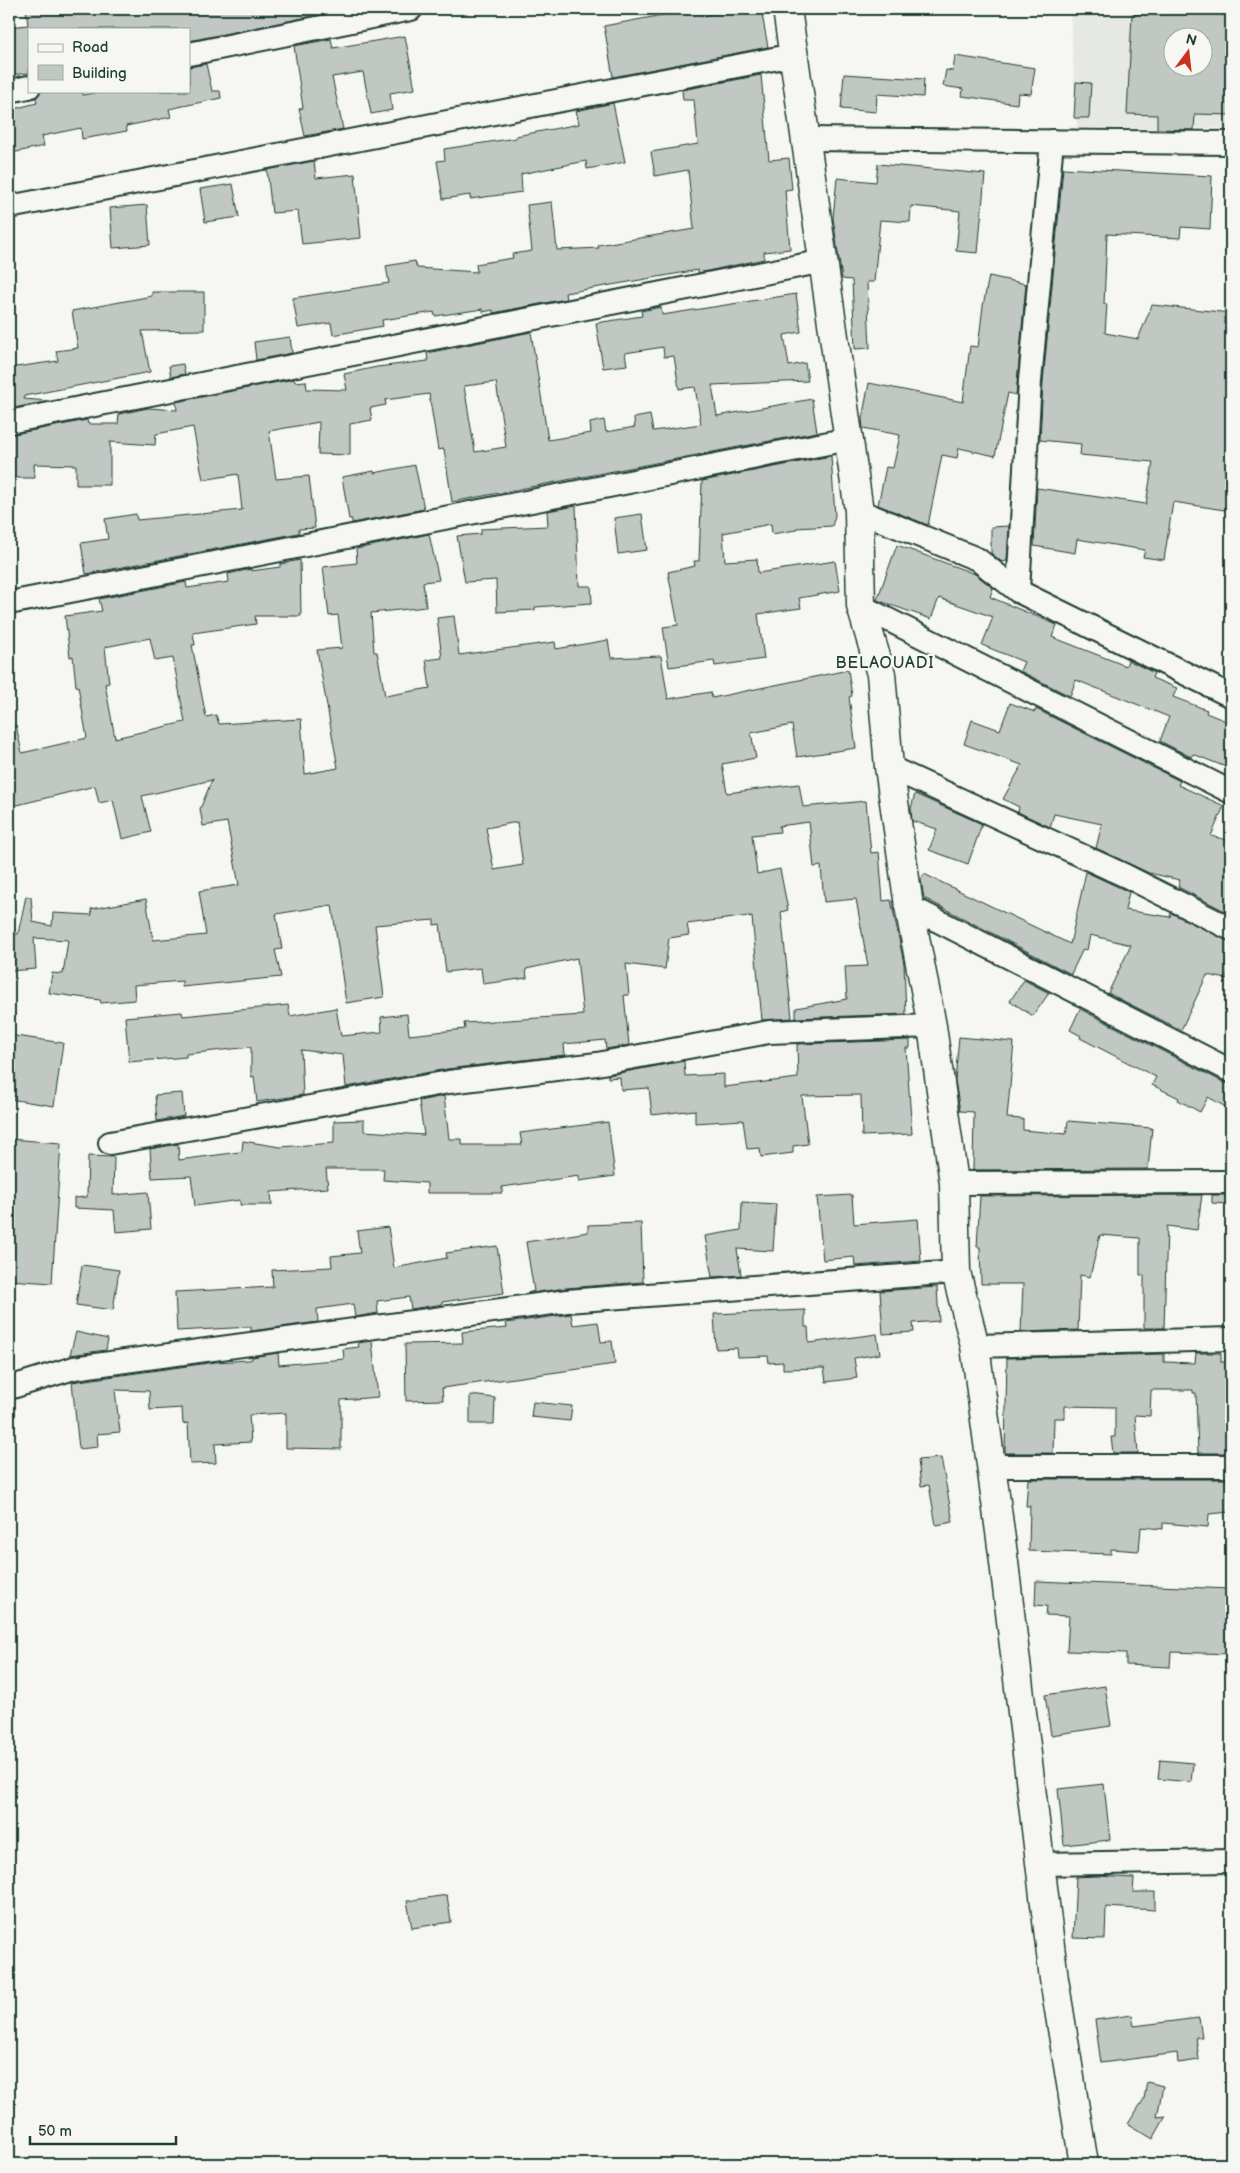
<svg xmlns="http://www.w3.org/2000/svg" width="1240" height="2173" font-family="'Balsamiq Sans',sans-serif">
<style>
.built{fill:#e6e8e4;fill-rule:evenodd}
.building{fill:#c1c8c3;stroke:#1f3d34;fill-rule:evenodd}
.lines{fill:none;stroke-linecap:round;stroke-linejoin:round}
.street-casing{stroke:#1f3d34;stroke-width:26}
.secondary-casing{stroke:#1f3d34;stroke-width:31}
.street{stroke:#f6f6f2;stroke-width:22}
.secondary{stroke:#f6f6f2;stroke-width:28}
.labels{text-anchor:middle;stroke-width:5;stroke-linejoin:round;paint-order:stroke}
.quarter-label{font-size:16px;letter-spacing:1px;fill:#1f3d34;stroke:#f6f6f2}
</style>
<rect width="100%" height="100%" fill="#f6f6f2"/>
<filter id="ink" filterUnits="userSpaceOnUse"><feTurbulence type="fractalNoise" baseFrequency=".02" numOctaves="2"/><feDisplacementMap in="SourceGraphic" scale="10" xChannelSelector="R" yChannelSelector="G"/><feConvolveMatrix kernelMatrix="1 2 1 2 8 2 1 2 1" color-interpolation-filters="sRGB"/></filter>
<g filter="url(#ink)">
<!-- built -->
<path class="built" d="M1070,9H1231V128H1077ZM1172,38H1202V68H1172Z"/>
<!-- building -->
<g class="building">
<polygon points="26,9 189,9 189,11 207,9 312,9 313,16 189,41 189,29 29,29 29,73 9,75 9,27 28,25"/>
<polygon points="695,9 701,9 702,16 741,9 761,9 768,47 613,77 604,26"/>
<path d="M1163,9H1204V14L1231,15V115L1195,114L1194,130L1157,129V115L1127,114L1132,14L1162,15ZM1172,38H1202V68H1172Z"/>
<polygon points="405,36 415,89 390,93 392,110 371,114 363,72 332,77 343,129 305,136 299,109 303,108 294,46 331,39 333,48"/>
<polygon points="955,56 1035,68 1031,94 1018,93 1017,104 962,96 963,89 943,86 946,70 953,71"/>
<polygon points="206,64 212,91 220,91 221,98 169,109 171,117 126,126 127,131 82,139 81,128 42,136 44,146 12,153 9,137 9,110 37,103 36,98 41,91 82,91 83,95 104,91 189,91 189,67"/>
<polygon points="844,74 924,79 923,97 877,94 876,112 841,109"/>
<polygon points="761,75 769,160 789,158 792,189 785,190 790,249 764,252 764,259 698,273 698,270 565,293 566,299 493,313 493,310 483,312 483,309 435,316 434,312 382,320 383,326 333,335 331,323 298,328 293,298 389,283 386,266 415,261 417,268 477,272 476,264 513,258 512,254 532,251 527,205 552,202 557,250 599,248 598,245 694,229 688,170 655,176 651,152 698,144 694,100 683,100 682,90"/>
<polygon points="1076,82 1091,83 1089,118 1074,118"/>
<polygon points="613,103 625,162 587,169 586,161 521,174 522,192 470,199 470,195 443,199 437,161 445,160 444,149 516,138 516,136 579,124 576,111"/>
<polygon points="314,161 316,178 355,174 361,238 302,244 298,211 272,213 267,170"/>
<polygon points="878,164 985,174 978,253 956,251 960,211 911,206 910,222 880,220 874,282 867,282 870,348 855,349 852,280 842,279 833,218 837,178 876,182"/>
<polygon points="1063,168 1212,176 1210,229 1181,227 1180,238 1107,234 1104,304 1107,304 1105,333 1138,339 1152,305 1231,313 1231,511 1173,502 1164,560 1143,557 1145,550 1077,539 1075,553 1034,546 1037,488 1146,504 1153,462 1080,455 1081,444 1040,440 1043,382"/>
<polygon points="233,184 239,217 205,222 200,189"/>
<polygon points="147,205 150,245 113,248 110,208"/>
<polygon points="989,276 1026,284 1016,395 1008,393 995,456 959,448 957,458 942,455 928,525 878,505 886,467 893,468 900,435 863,428 862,419 869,383 963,402 970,346 978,347 983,306"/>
<polygon points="152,292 204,292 204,330 142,331 150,372 24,396 24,399 49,401 9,409 9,368 58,361 56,351 78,348 72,311 152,296"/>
<path d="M796,294L801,332L784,335L789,366L805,363L808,381L712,385L717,416L812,399L817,432L452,502L444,449L438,450L429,394L385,400L386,405L370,408L372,420L350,424V455L318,454L319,422L269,431L276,479L309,476L315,528L299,529V533L86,574L81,543L108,539L105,519L136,514L137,520L242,510L238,474L203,480L193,427L156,434L155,445L110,442V485H76V465L34,464L35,478H9V435L87,420L88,424H118L119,414L148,408L177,410L176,402L294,379L295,382L306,381L307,389L347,390L344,374L377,367L428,361L427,353L531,332L548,440L591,433L590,423L604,420L606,432L635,427L634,418L650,415L653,431L701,424L695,387L679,389L674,356L664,357L663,347L625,353L627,365L603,368L596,323L642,316L641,311L661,307L662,315ZM496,382L506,447L475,452L464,386Z"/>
<polygon points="290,337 292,353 256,360 254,342"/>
<polygon points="183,364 185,374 171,377 169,366"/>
<polygon points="831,456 835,516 832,526 796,528 796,530 772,534 771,524 723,533 725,561 757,559 758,573 835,561 840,591 799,598 801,608 758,614 764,659 715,666 714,661 669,667 663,627 678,625 668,572 695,566 694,561 699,561 702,481"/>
<polygon points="415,465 424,509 352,523 352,519 349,519 342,477 374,471 374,473"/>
<polygon points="576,506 579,586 591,586 592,603 535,607 535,610 497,612 496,580 465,582 457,536 481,534 481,529 548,526 547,511"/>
<polygon points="642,514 647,550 618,554 614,518"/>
<polygon points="1009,526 1007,561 1002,562 991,553 991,527"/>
<path d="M429,534L439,580L423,582L426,607L371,613L374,652H377L385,696L430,688L426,660L442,658L437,618L454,616L459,655L555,642L556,649L608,640L611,658L661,656L668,699L711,692L712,698L848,670L852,696L849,697L856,748L797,757L792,725L751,733L756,758L722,764L727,793L799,784L803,807L866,801L871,853L879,852L883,901L891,900L904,964L906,1014L796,1018V1008L847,999L845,967L868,966L856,899L824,902L821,866L814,867L809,822L779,826L780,832L752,835L757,874L780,869L788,910L781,912L792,1018L762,1020L752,917L749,918V916L687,924L689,935L669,938L665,969L626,964L629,995H624L629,1045L606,1049L605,1040L564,1044L565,1055L447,1069L346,1087L343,1055L301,1050L303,1095L257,1102L254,1076L251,1077V1047L186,1054V1057L129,1062L125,1017L182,1012L183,1016L288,1005L290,1016L336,1008L341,1036L382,1032L381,1017L407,1014L409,1035L465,1029L464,1023L583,1015L577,958L526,969L527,978L483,984L481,968L446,972L440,924L434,925V920L375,925L384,997L346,1003L332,905L276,914L282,949L275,950L281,977L182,987V981L134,985L135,1000L101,1003L100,1000L49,993L52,973L63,974L68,940L34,938L36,969L9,971V935L18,934L26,896L31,897L33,922L52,926L53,913L92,915L91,909L146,899L153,940L206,935L199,891L239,885L227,822L203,826L200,809L212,780L142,796L151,832L122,839L113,800L99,803L95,786L9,807V726L16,725L22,753L87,738L78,686H76L73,656L70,657L65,616L102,611L99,599L186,582L187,588L229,582L228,574L251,569V571L280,567V564L300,560L301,616H255L256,624L193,633L195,645H192L206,717L216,715L219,724L301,719L305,774L338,768L317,650L342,648L338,615L329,616L323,567L357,563L356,549ZM150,638L155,661L173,658L185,722L115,738L105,684L109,683L105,647ZM517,822L523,865L494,870L486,828Z"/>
<polygon points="897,545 975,574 993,588 990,597 1057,625 1052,637 1126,666 1128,660 1154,673 1152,678 1177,688 1173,697 1207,710 1206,713 1231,723 1231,769 1193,754 1191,757 1160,741 1169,717 1076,680 1070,696 1020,671 1024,662 982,645 993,617 939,598 931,619 877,600"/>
<polygon points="1010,703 1035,712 1036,709 1180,781 1178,785 1224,806 1211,836 1231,841 1231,914 1178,887 1180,880 1149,873 1096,848 1102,824 1054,814 1050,827 1018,812 1019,807 1003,799 1022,765 964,744 972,720 1000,730"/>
<polygon points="915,794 982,824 968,864 929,850 937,829 912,821 911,808"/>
<polygon points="1086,872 1129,892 1125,910 1170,917 1171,913 1231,942 1231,958 1227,979 1207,975 1181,1030 1108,993 1131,945 1090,935 1087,950 1083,949 1071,974 924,898 921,880 924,874 1070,944"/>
<polygon points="1024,980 1049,993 1033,1016 1010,1001"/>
<polygon points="1080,1009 1225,1083 1231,1084 1231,1110 1208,1097 1200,1112 1178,1100 1179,1098 1152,1085 1156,1077 1080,1038 1081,1036 1070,1030"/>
<polygon points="9,1035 63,1043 54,1106 9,1099"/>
<polygon points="959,1037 1014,1042 1007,1118 1023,1119 1023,1130 1066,1134 1068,1121 1152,1128 1148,1169 973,1170 974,1112 960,1111 955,1080"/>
<polygon points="910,1040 910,1048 906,1048 912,1134 862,1136 861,1095 802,1096 808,1144 793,1146 793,1153 761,1157 760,1148 747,1149 743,1120 695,1123 695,1110 652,1115 649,1088 621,1090 620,1077 608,1078 608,1075 684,1061 685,1076 724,1074 724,1087 798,1078 797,1044"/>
<polygon points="182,1093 184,1116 157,1121 155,1095"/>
<polygon points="444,1096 449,1139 462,1139 462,1145 522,1145 520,1133 608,1122 615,1176 579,1181 579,1176 502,1187 502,1193 427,1193 427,1183 383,1180 384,1169 326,1169 328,1188 271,1192 272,1205 240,1205 240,1200 195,1206 191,1176 152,1178 150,1149 178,1144 179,1160 240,1152 242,1151 243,1141 280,1147 334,1143 334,1121 364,1120 364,1131 424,1135 419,1101"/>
<polygon points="9,1139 61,1143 52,1283 9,1280"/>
<polygon points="88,1156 114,1157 113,1195 148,1192 151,1229 116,1232 114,1210 74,1208 74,1198 87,1197"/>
<polygon points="852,1195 854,1224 918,1219 921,1261 855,1266 854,1257 823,1260 817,1197"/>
<polygon points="1202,1195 1197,1230 1167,1226 1164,1328 1144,1328 1144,1275 1140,1275 1140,1238 1100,1235 1090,1277 1080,1275 1078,1330 1021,1332 1023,1284 981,1284 980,1247 977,1247 980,1196"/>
<polygon points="1212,1195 1228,1195 1228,1204 1212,1203"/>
<polygon points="742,1202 776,1204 773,1251 737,1249 741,1275 712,1277 705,1236 741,1230"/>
<polygon points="641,1223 643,1282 566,1288 524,1294 534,1291 526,1242 588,1232 588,1225"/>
<polygon points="388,1227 394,1268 447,1258 446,1253 497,1246 504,1293 442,1302 443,1304 411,1309 409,1297 377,1301 378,1313 355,1317 353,1304 317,1309 318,1322 251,1331 251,1327 177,1331 175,1292 273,1287 272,1270 332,1267 331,1256 360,1253 357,1231"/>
<polygon points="82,1265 119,1270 113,1310 76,1305"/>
<polygon points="937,1287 939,1321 913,1323 914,1332 883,1334 880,1291"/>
<polygon points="805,1310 805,1327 808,1327 809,1343 877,1334 880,1354 854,1358 857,1378 826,1382 824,1368 783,1369 783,1362 769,1363 768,1356 738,1357 737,1348 716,1349 714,1314"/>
<polygon points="571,1314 573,1325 598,1322 601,1342 612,1341 615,1364 442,1388 443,1400 406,1401 405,1344 463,1343 462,1332 507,1328 506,1323"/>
<polygon points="76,1332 108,1339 106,1350 70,1355"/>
<polygon points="372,1341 378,1397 341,1400 341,1449 286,1448 286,1413 249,1415 251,1442 215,1444 216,1463 190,1464 188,1423 183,1424 182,1408 150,1410 149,1391 115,1390 120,1432 97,1434 98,1447 79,1449 72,1382 216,1362 249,1360 252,1359 252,1357 278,1353 279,1365 344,1359 343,1349 359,1347 358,1343"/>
<polygon points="1196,1353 1221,1353 1221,1362 1231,1362 1231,1453 1198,1453 1196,1393 1193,1393 1193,1390 1151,1390 1150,1416 1135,1415 1138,1453 1113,1453 1111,1437 1115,1437 1115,1407 1065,1406 1065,1418 1054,1418 1053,1453 1005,1453 1007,1358 1164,1354 1164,1362 1195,1363"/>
<polygon points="470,1395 495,1398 494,1424 470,1424"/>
<polygon points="533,1402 572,1406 570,1421 531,1417"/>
<polygon points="941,1458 953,1522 936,1525 929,1485 921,1486 918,1460"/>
<polygon points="1028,1479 1231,1479 1231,1512 1209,1514 1208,1527 1163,1523 1163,1529 1141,1527 1139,1551 1111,1549 1111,1554 1029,1551 1030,1506 1026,1506"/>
<polygon points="1036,1581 1231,1589 1231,1654 1171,1652 1170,1667 1126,1665 1126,1653 1067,1651 1069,1616 1046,1615 1047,1606 1035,1605"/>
<polygon points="1105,1686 1111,1726 1051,1735 1045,1695"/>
<polygon points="1160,1760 1193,1763 1191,1782 1158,1779"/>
<polygon points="1104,1784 1110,1840 1064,1845 1058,1789"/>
<polygon points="1096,1876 1134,1878 1133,1892 1155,1892 1155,1910 1106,1907 1105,1939 1073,1938 1076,1877"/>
<polygon points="447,1895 451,1922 412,1928 407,1901"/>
<polygon points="1132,2015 1134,2026 1199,2018 1202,2037 1196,2037 1199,2060 1178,2063 1177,2053 1101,2063 1095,2020"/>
<polygon points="1147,2082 1163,2086 1157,2117 1166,2116 1153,2139 1128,2124 1144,2099"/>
</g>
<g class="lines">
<!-- street casing -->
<g class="street-casing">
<g id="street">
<polyline points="189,54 411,9"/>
<polyline points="9,91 29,87"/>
<polyline points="807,139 1231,143"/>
<polyline points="9,207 794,55"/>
<polyline points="9,422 824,261"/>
<polyline points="859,511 977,559 1018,591 1231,696"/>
<polyline points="1018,591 1030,381 1052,141"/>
<polyline points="9,603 849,439"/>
<polyline points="861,606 1231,792"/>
<polyline points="889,767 1126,876 1231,929"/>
<polyline points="909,906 1231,1071"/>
<polyline points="110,1143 449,1082 597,1064 769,1032 932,1026"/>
<polyline points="954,1183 1231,1182"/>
<polyline points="975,1346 1231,1339"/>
<polyline points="9,1388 74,1368 567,1301 956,1272"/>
<polyline points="991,1466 1231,1466"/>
<polyline points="1040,1864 1231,1861"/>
</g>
</g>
<!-- secondary casing -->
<g class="secondary-casing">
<polyline id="secondary" points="787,9 859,511 861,606 881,674 889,767 909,906 932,1026 954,1183 956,1272 975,1346 1003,1554 1054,1979 1084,2164"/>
</g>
<!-- street -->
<use href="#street" class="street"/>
<!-- secondary -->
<use href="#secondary" class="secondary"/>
</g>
</g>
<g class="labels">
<!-- quarter labels -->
<g class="quarter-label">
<text x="885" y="668">BELAOUADI</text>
</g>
</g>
<!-- margin -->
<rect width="1240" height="2173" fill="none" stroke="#f6f6f2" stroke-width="30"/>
<rect x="15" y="15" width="1210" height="2143" fill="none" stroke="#1f3d34" stroke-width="2" filter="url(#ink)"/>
<!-- legend -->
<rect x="28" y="28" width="162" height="65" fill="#f6f6f2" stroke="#a0aca6"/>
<rect x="38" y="44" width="25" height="8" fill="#f6f6f2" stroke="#a0aca6"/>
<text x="72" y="52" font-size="15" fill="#1f3d34">Road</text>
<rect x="38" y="65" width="25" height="15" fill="#c1c8c3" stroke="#a0aca6"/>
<text x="72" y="78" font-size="15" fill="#1f3d34">Building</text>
<!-- north arrow -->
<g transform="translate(1188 52) rotate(15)"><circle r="24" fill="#f6f6f2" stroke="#a0aca6"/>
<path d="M0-4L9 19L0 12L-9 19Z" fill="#c8321e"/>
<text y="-8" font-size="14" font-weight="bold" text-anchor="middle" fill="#1f3d34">N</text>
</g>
<!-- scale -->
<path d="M30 2136v8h146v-8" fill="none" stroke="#1f3d34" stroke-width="2.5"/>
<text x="38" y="2136" font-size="15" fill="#1f3d34" stroke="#f6f6f2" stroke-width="4" paint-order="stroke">50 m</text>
</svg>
